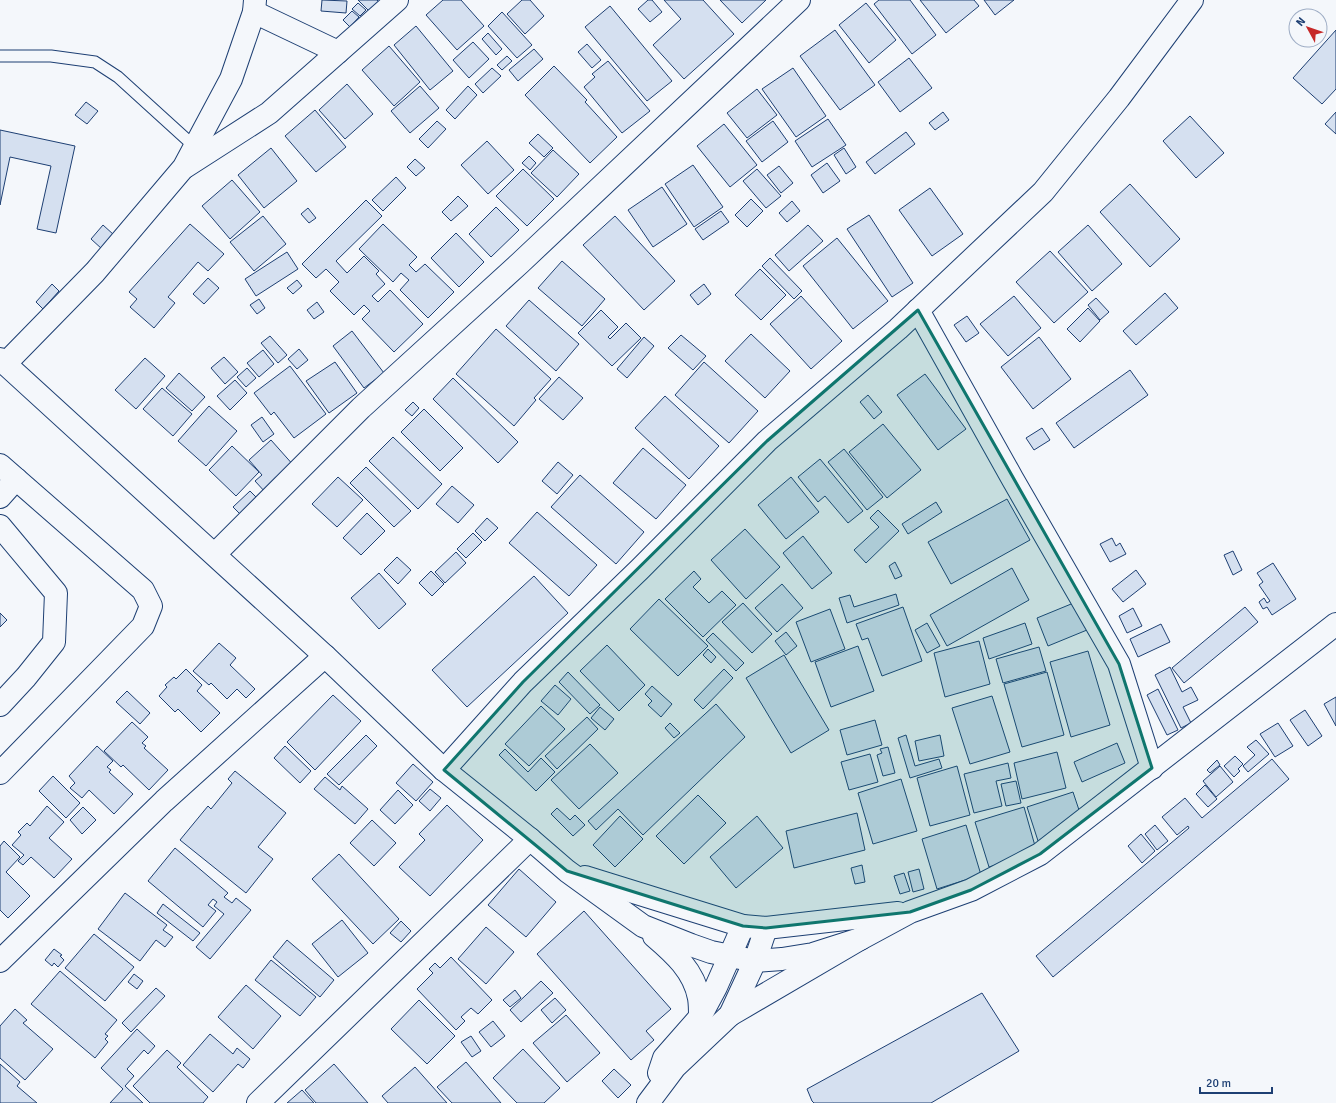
<svg xmlns="http://www.w3.org/2000/svg" width="1336" height="1103" font-family="Signika,sans-serif">
<style>
.building{fill:#d5e0f0;stroke:#1d3f73}
.lines{fill:none;stroke-linecap:round;stroke-linejoin:round}
.lane-casing{stroke:#1d3f73;stroke-width:13}
.street-casing{stroke:#1d3f73;stroke-width:24}
.secondary-casing{stroke:#1d3f73;stroke-width:24}
.lane{stroke:#f4f7fb;stroke-width:11}
.street{stroke:#f4f7fb;stroke-width:22}
.secondary{stroke:#f4f7fb;stroke-width:22}
.marked{fill:#0f766e;fill-opacity:0.2;stroke:#0f766e;stroke-width:3;stroke-linejoin:round}
</style>
<rect width="100%" height="100%" fill="#f4f7fb"/>
<!-- building -->
<g class="building">
<polygon points="322,0 347,1 346,13 321,11"/>
<polygon points="358,0 377,0 379,2 370,12"/>
<polygon points="443,0 461,0 484,26 457,50 426,15"/>
<polygon points="522,0 530,0 544,16 525,34 507,14"/>
<polygon points="648,0 652,0 662,12 650,22 638,9"/>
<polygon points="664,0 703,0 734,34 684,79 653,45 681,19"/>
<polygon points="720,0 766,0 742,23"/>
<polygon points="879,0 910,0 936,35 912,54 874,4"/>
<polygon points="920,0 974,0 979,6 946,33"/>
<polygon points="984,0 1014,0 995,15"/>
<polygon points="358,3 366,10 360,16 352,9"/>
<polygon points="866,3 896,40 869,63 839,25"/>
<polygon points="610,6 672,81 647,101 585,27"/>
<polygon points="352,11 359,17 350,27 343,20"/>
<polygon points="502,12 532,45 517,58 488,26"/>
<polygon points="416,26 453,71 430,90 394,45"/>
<polygon points="835,30 875,85 840,110 800,56"/>
<polygon points="1336,30 1336,89 1322,104 1293,78"/>
<polygon points="488,33 502,49 496,55 482,39"/>
<polygon points="473,42 489,59 469,78 453,60"/>
<polygon points="587,44 601,60 592,68 578,52"/>
<polygon points="389,46 420,82 394,106 362,70"/>
<polygon points="534,49 543,59 518,81 509,70"/>
<polygon points="507,56 512,61 502,70 497,65"/>
<polygon points="909,58 932,88 900,112 878,82"/>
<polygon points="608,61 650,111 622,133 584,87 595,77 592,74"/>
<polygon points="554,66 587,100 585,102 617,137 590,163 525,95"/>
<polygon points="492,68 501,76 483,93 475,84"/>
<polygon points="793,68 826,116 796,137 762,89"/>
<polygon points="347,84 373,114 345,139 319,110"/>
<polygon points="420,86 439,108 410,133 391,111"/>
<polygon points="468,86 477,95 455,119 446,110"/>
<polygon points="757,89 777,115 747,138 727,113"/>
<polygon points="86,102 98,111 87,124 75,115"/>
<polygon points="315,110 346,147 316,172 285,136"/>
<polygon points="943,112 949,120 935,130 929,123"/>
<polygon points="1336,112 1336,134 1325,124"/>
<polygon points="1190,116 1224,153 1196,178 1163,141"/>
<polygon points="828,119 846,145 812,167 795,141"/>
<polygon points="437,121 446,129 428,148 419,139"/>
<polygon points="773,121 788,142 762,162 746,141"/>
<polygon points="724,124 757,165 730,187 697,146"/>
<polygon points="0,130 75,146 56,233 37,229 51,166 10,157 0,205"/>
<polygon points="906,132 915,144 875,174 866,162"/>
<polygon points="538,134 553,148 544,157 529,143"/>
<polygon points="487,141 514,170 488,194 461,165"/>
<polygon points="271,148 297,181 264,208 238,175"/>
<polygon points="844,148 856,167 846,174 834,155"/>
<polygon points="553,150 579,174 557,197 531,173"/>
<polygon points="529,156 536,163 530,170 522,163"/>
<polygon points="415,159 425,168 416,176 407,167"/>
<polygon points="827,163 840,181 823,193 811,175"/>
<polygon points="693,165 723,207 694,227 665,184"/>
<polygon points="779,166 793,183 781,193 767,175"/>
<polygon points="523,169 554,199 527,226 496,196"/>
<polygon points="757,169 781,196 766,208 743,181"/>
<polygon points="396,177 406,188 383,211 372,200"/>
<polygon points="232,180 260,212 230,239 202,206"/>
<polygon points="1130,184 1180,239 1150,267 1100,212"/>
<polygon points="662,187 687,224 653,247 628,210"/>
<polygon points="930,188 963,234 932,256 899,210"/>
<polygon points="458,196 468,206 451,221 442,212"/>
<polygon points="751,199 763,211 747,227 735,215"/>
<polygon points="366,200 382,216 336,261 347,273 364,256 379,271 376,274 385,284 372,296 378,302 390,290 423,324 394,352 362,319 370,311 364,305 354,315 330,291 339,282 326,269 316,278 302,264"/>
<polygon points="792,201 800,211 787,222 779,213"/>
<polygon points="496,207 519,230 491,257 469,234"/>
<polygon points="308,208 316,218 309,223 301,214"/>
<polygon points="721,211 729,222 703,240 695,229"/>
<polygon points="869,215 913,283 892,297 847,229"/>
<polygon points="263,216 286,244 254,271 230,242"/>
<polygon points="615,216 675,281 644,310 583,245"/>
<polygon points="190,224 224,254 208,271 198,262 168,297 175,303 154,328 130,307 137,299 129,292"/>
<polygon points="383,224 417,257 409,265 416,272 425,264 454,292 428,318 400,290 409,280 401,273 393,282 359,249"/>
<polygon points="103,225 114,235 102,249 91,239"/>
<polygon points="808,225 823,241 789,271 775,255"/>
<polygon points="1088,225 1122,264 1092,291 1058,252"/>
<polygon points="456,233 484,262 459,287 431,258"/>
<polygon points="837,238 888,301 853,329 803,266"/>
<polygon points="1050,251 1088,292 1054,323 1016,282"/>
<polygon points="287,252 298,269 256,296 245,279"/>
<polygon points="770,258 802,291 794,299 762,266"/>
<polygon points="562,261 605,299 582,326 538,288"/>
<polygon points="760,269 786,295 761,320 735,295"/>
<polygon points="208,278 219,288 204,304 193,294"/>
<polygon points="297,280 302,286 293,294 287,288"/>
<polygon points="52,284 59,291 43,309 36,302"/>
<polygon points="704,284 711,294 698,305 690,295"/>
<polygon points="1165,293 1178,308 1136,345 1123,331"/>
<polygon points="801,296 842,341 811,369 770,324"/>
<polygon points="1014,296 1041,328 1008,356 980,324"/>
<polygon points="1096,298 1109,312 1100,320 1088,305"/>
<polygon points="259,299 265,308 257,314 250,305"/>
<polygon points="529,300 579,344 556,371 506,326"/>
<polygon points="317,302 324,312 314,319 307,310"/>
<polygon points="1088,308 1100,321 1080,342 1067,329"/>
<polygon points="601,310 618,327 608,337 610,339 626,323 641,338 612,366 578,333"/>
<polygon points="967,316 979,333 966,342 954,325"/>
<polygon points="496,329 551,379 534,398 536,400 514,426 456,374"/>
<polygon points="352,331 384,373 364,388 333,346"/>
<polygon points="751,334 790,371 765,398 725,361"/>
<polygon points="681,335 706,356 693,370 668,348"/>
<polygon points="270,336 287,355 278,363 261,343"/>
<polygon points="644,337 654,346 627,378 617,369"/>
<polygon points="1039,337 1071,379 1033,409 1001,367"/>
<polygon points="299,349 308,360 297,369 288,359"/>
<polygon points="263,350 274,364 259,377 247,363"/>
<polygon points="224,357 238,372 225,384 211,368"/>
<polygon points="145,358 165,376 136,409 115,390"/>
<polygon points="335,362 357,393 329,413 306,381"/>
<polygon points="704,362 758,411 729,443 675,395"/>
<polygon points="290,366 326,414 294,438 274,412 271,415 254,393"/>
<polygon points="247,368 256,378 246,387 237,377"/>
<polygon points="1130,370 1148,395 1074,448 1056,423"/>
<polygon points="179,373 205,397 192,411 166,388"/>
<polygon points="925,374 966,429 938,450 897,395"/>
<polygon points="559,377 583,398 563,420 539,399"/>
<polygon points="453,378 518,442 498,463 433,399"/>
<polygon points="235,380 247,393 230,410 217,396"/>
<polygon points="162,388 192,414 173,436 143,409"/>
<polygon points="868,395 882,412 874,419 860,402"/>
<polygon points="665,396 719,446 689,479 635,428"/>
<polygon points="413,402 419,408 412,416 405,410"/>
<polygon points="209,406 237,431 206,466 178,441"/>
<polygon points="424,409 463,448 440,471 401,432"/>
<polygon points="262,417 274,434 263,442 251,425"/>
<polygon points="883,424 921,470 887,498 849,452"/>
<polygon points="1042,428 1050,440 1034,450 1026,438"/>
<polygon points="393,437 442,484 418,509 369,461"/>
<polygon points="271,440 295,467 266,493 255,481 262,475 249,460"/>
<polygon points="232,446 259,472 236,496 209,470"/>
<polygon points="643,448 686,485 656,519 613,483"/>
<polygon points="844,449 883,497 867,510 828,462"/>
<polygon points="820,459 863,511 848,523 825,496 818,502 798,477"/>
<polygon points="558,462 573,475 557,494 542,481"/>
<polygon points="366,467 411,511 394,527 350,483"/>
<polygon points="580,475 644,532 616,564 551,507"/>
<polygon points="338,477 363,500 337,527 312,504"/>
<polygon points="791,477 819,512 786,539 758,505"/>
<polygon points="452,486 474,505 458,523 436,504"/>
<polygon points="250,491 259,500 242,516 233,507"/>
<polygon points="1007,499 1030,540 951,584 928,542"/>
<polygon points="936,502 942,512 908,534 902,524"/>
<polygon points="878,510 899,531 866,563 854,550 879,527 870,518"/>
<polygon points="537,512 597,565 569,596 509,543"/>
<polygon points="367,513 385,531 361,555 343,538"/>
<polygon points="487,518 498,528 485,541 475,531"/>
<polygon points="745,529 780,567 746,599 711,560"/>
<polygon points="473,533 482,542 466,558 457,549"/>
<polygon points="803,536 832,573 812,589 783,553"/>
<polygon points="1112,538 1116,546 1120,543 1126,554 1110,562 1100,544"/>
<polygon points="1233,551 1242,570 1233,575 1224,555"/>
<polygon points="456,552 466,563 445,583 435,572"/>
<polygon points="397,557 411,570 398,584 384,570"/>
<polygon points="895,562 902,576 895,579 889,566"/>
<polygon points="1273,563 1296,599 1272,615 1267,607 1263,609 1259,602 1264,598 1267,603 1270,601 1259,585 1263,582 1257,573"/>
<polygon points="1012,568 1029,600 947,646 930,615"/>
<polygon points="1136,570 1146,584 1123,602 1112,589"/>
<polygon points="431,571 444,584 432,596 419,583"/>
<polygon points="694,571 701,579 693,587 709,603 722,591 736,605 703,637 665,599"/>
<polygon points="379,573 406,604 379,629 351,598"/>
<polygon points="534,576 568,613 467,707 432,670"/>
<polygon points="782,584 803,608 777,632 755,608"/>
<polygon points="896,594 899,605 847,623 839,598 850,595 854,607"/>
<polygon points="659,599 708,646 678,676 630,629"/>
<polygon points="1076,602 1087,630 1048,646 1037,618"/>
<polygon points="743,603 772,634 752,653 722,622"/>
<polygon points="903,607 922,661 882,676 868,638 862,640 856,624"/>
<polygon points="1245,607 1258,622 1184,683 1172,668"/>
<polygon points="1133,608 1142,626 1127,633 1119,616"/>
<polygon points="830,609 845,649 811,662 796,622"/>
<polygon points="0,613 7,620 0,627"/>
<polygon points="927,623 940,646 927,653 915,630"/>
<polygon points="1025,623 1032,644 989,659 983,638"/>
<polygon points="1161,624 1170,642 1138,657 1130,639"/>
<polygon points="786,632 797,646 786,655 775,641"/>
<polygon points="713,633 744,663 736,671 706,640"/>
<polygon points="979,641 990,684 945,697 934,653"/>
<polygon points="219,643 236,658 230,665 255,689 246,698 237,689 227,699 211,683 209,685 193,671"/>
<polygon points="607,645 645,685 619,711 580,671"/>
<polygon points="858,646 874,691 831,707 815,662"/>
<polygon points="1039,647 1046,671 1003,683 996,659"/>
<polygon points="708,649 716,657 711,663 703,655"/>
<polygon points="1088,651 1110,725 1071,737 1050,662"/>
<polygon points="784,655 829,730 791,753 746,678"/>
<polygon points="1170,667 1182,692 1191,687 1198,700 1183,707 1191,723 1181,728 1155,675"/>
<polygon points="186,669 202,685 197,691 220,713 201,732 178,709 175,712 159,696 167,687 165,685 174,677 176,679"/>
<polygon points="724,669 733,678 703,709 694,700"/>
<polygon points="568,672 600,705 590,714 559,682"/>
<polygon points="1047,672 1064,735 1022,747 1004,684"/>
<polygon points="555,685 571,699 558,715 541,701"/>
<polygon points="652,686 672,704 661,717 648,705 652,701 645,694"/>
<polygon points="1158,689 1178,730 1167,735 1147,695"/>
<polygon points="127,691 150,713 140,724 116,702"/>
<polygon points="333,695 361,721 315,770 287,742"/>
<polygon points="992,696 1010,752 970,764 952,708"/>
<polygon points="1336,697 1336,726 1324,704"/>
<polygon points="716,704 745,737 643,835 618,809 596,830 588,821"/>
<polygon points="541,706 565,729 529,766 505,744"/>
<polygon points="600,707 614,719 605,730 591,718"/>
<polygon points="1305,710 1322,736 1308,746 1290,720"/>
<polygon points="587,717 598,729 557,769 545,756"/>
<polygon points="875,720 882,745 847,755 840,730"/>
<polygon points="132,722 148,737 142,743 146,746 144,748 168,770 149,790 123,765 121,767 104,751"/>
<polygon points="670,723 680,733 674,738 665,728"/>
<polygon points="1278,723 1293,746 1275,757 1260,734"/>
<polygon points="366,735 377,746 339,785 327,774"/>
<polygon points="906,735 915,766 939,759 942,768 910,778 898,738"/>
<polygon points="940,735 944,756 919,761 915,741"/>
<polygon points="1256,740 1269,754 1248,772 1243,766 1255,755 1247,747"/>
<polygon points="1117,743 1125,763 1082,782 1074,762"/>
<polygon points="590,744 618,773 579,809 551,780"/>
<polygon points="97,746 113,761 107,767 111,770 109,772 133,794 114,814 89,790 82,798 70,788 75,783 69,776"/>
<polygon points="285,746 311,771 300,783 274,758"/>
<polygon points="888,747 895,773 883,776 877,755 882,753 880,749"/>
<polygon points="505,749 528,772 541,758 555,772 536,791 499,755"/>
<polygon points="1057,752 1066,788 1022,799 1014,763"/>
<polygon points="870,754 878,782 849,790 841,762"/>
<polygon points="1235,756 1243,764 1238,769 1240,771 1234,777 1224,766"/>
<polygon points="1272,759 1289,779 1053,977 1036,956 1189,828 1188,826 1177,835 1162,817 1185,798 1202,818"/>
<polygon points="1217,760 1220,765 1210,773 1207,770"/>
<polygon points="1008,763 1011,778 996,781 1002,806 974,813 964,774"/>
<polygon points="413,764 433,782 416,801 396,783"/>
<polygon points="957,766 970,815 930,826 917,778"/>
<polygon points="1220,766 1233,782 1216,797 1203,781"/>
<polygon points="235,771 286,813 258,847 273,859 246,893 180,840 208,806 211,809 232,783 228,779"/>
<polygon points="53,776 80,803 66,818 39,791"/>
<polygon points="325,777 340,790 342,786 368,809 355,824 314,789"/>
<polygon points="901,779 917,831 873,844 858,793"/>
<polygon points="1016,781 1021,803 1006,806 1001,784"/>
<polygon points="1205,785 1217,799 1208,807 1196,794"/>
<polygon points="430,789 441,798 430,811 419,801"/>
<polygon points="398,790 413,805 395,824 380,810"/>
<polygon points="1073,792 1081,816 1040,847 1027,807"/>
<polygon points="698,795 726,823 684,864 656,836"/>
<polygon points="447,805 483,840 430,896 399,867 425,840 419,834"/>
<polygon points="47,806 64,822 49,838 72,859 54,878 31,857 23,865 18,861 24,855 12,845 21,835 18,832 27,823 30,826"/>
<polygon points="83,807 96,820 82,834 70,820"/>
<polygon points="1024,807 1037,853 989,867 975,822"/>
<polygon points="557,808 570,820 575,815 585,825 573,836 551,814"/>
<polygon points="857,813 865,850 794,868 786,831"/>
<polygon points="620,816 643,839 615,867 593,845"/>
<polygon points="757,816 783,848 736,888 710,857"/>
<polygon points="372,820 396,843 374,866 350,843"/>
<polygon points="966,825 981,875 937,889 922,839"/>
<polygon points="1155,825 1168,841 1157,850 1145,834"/>
<polygon points="1141,834 1155,851 1142,863 1128,846"/>
<polygon points="4,841 20,857 6,872 30,896 8,918 0,910 0,846"/>
<polygon points="175,848 228,893 224,897 232,903 236,898 251,910 210,959 196,947 224,914 214,906 217,902 213,899 208,905 216,911 203,927 148,881"/>
<polygon points="339,854 399,919 373,944 312,879"/>
<polygon points="862,865 865,882 855,884 851,868"/>
<polygon points="519,869 556,902 526,937 488,905"/>
<polygon points="919,869 924,889 913,892 908,872"/>
<polygon points="904,873 910,891 900,894 894,876"/>
<polygon points="125,893 167,925 163,930 173,937 165,947 156,940 140,961 98,929"/>
<polygon points="163,904 200,933 193,941 157,913"/>
<polygon points="584,911 671,1009 646,1031 654,1040 631,1060 537,954"/>
<polygon points="342,920 368,953 338,977 312,944"/>
<polygon points="401,921 411,931 401,942 390,933"/>
<polygon points="486,927 514,952 486,984 458,959"/>
<polygon points="94,934 134,967 105,1001 65,968"/>
<polygon points="287,940 334,980 320,997 273,957"/>
<polygon points="54,949 62,955 60,956 64,960 58,967 54,963 52,966 45,960"/>
<polygon points="451,957 492,1000 478,1014 471,1008 461,1017 465,1021 456,1030 417,989 433,973 429,969 435,963 440,968"/>
<polygon points="271,960 316,997 300,1016 255,980"/>
<polygon points="60,971 117,1020 105,1034 108,1036 105,1039 108,1042 95,1058 31,1004"/>
<polygon points="134,974 143,981 137,989 128,982"/>
<polygon points="541,981 553,993 521,1022 510,1010"/>
<polygon points="246,985 281,1016 253,1049 218,1017"/>
<polygon points="156,988 165,996 131,1032 122,1023"/>
<polygon points="515,990 521,998 510,1007 503,1000"/>
<polygon points="982,993 1019,1051 931,1103 814,1103 812,1101 807,1089"/>
<polygon points="555,998 566,1010 552,1023 541,1010"/>
<polygon points="419,1000 455,1036 427,1064 391,1029"/>
<polygon points="15,1009 27,1020 23,1023 53,1049 25,1080 0,1058 0,1026"/>
<polygon points="566,1015 600,1053 567,1082 533,1043"/>
<polygon points="493,1021 505,1036 491,1047 479,1032"/>
<polygon points="137,1029 155,1046 148,1054 144,1050 127,1069 134,1076 125,1086 143,1103 110,1103 123,1089 101,1068"/>
<polygon points="210,1034 233,1054 237,1048 250,1059 243,1068 238,1064 213,1092 183,1065"/>
<polygon points="471,1036 481,1051 472,1057 461,1042"/>
<polygon points="523,1049 560,1088 544,1103 517,1103 493,1078"/>
<polygon points="167,1050 181,1063 177,1067 208,1097 203,1103 150,1103 133,1086"/>
<polygon points="466,1062 501,1103 452,1103 437,1087"/>
<polygon points="0,1064 20,1082 17,1086 37,1103 0,1103"/>
<polygon points="334,1064 368,1103 316,1103 305,1090"/>
<polygon points="415,1067 447,1103 388,1103 382,1096"/>
<polygon points="614,1069 631,1085 618,1098 602,1081"/>
<polygon points="302,1090 314,1103 287,1103"/>
</g>
<g class="lines">
<!-- lane casing -->
<g class="lane-casing">
<polyline id="lane" points="0,56 51,56 95,62 118,77 195,147"/>
</g>
<!-- street casing -->
<g class="street-casing">
<g id="street">
<polyline points="254,12 338,52"/>
<polyline points="185,167 269,113 397,0"/>
<polyline points="918,310 1012,478 1119,664 1152,768"/>
<polyline points="5,364 95,272 184,167 231,79 254,12 255,0"/>
<polyline points="0,465 143,590 151,606 143,626 0,773"/>
<polyline points="0,497 16,479"/>
<polyline points="0,526 56,593 54,642 26,677 0,705"/>
<polyline points="215,554 361,408 520,263 799,0"/>
<polyline points="444,770 523,682 640,569 767,441 898,329 1043,192 1119,98 1192,0"/>
<polyline points="0,961 164,801 325,656"/>
<polyline points="258,1103 530,839"/>
</g>
</g>
<!-- secondary casing -->
<g class="secondary-casing">
<g id="secondary">
<polyline points="0,359 325,656 444,770 530,839 567,871 643,926 691,945 711,952 755,961 782,959 813,954 860,939"/>
<polyline points="585,877 743,926 766,928 898,913"/>
<path d="M654,936C674,953 694,971 699,998C700,1004 700,1011 700,1017"/>
<polyline points="730,1015 860,939 910,912 971,890 1040,854 1336,624"/>
<polyline points="659,1073 664,1058 700,1017 716,987 743,926"/>
<polyline points="648,1103 675,1067 730,1015 755,961 766,928"/>
</g>
</g>
<!-- lane -->
<use href="#lane" class="lane"/>
<!-- street -->
<use href="#street" class="street"/>
<!-- secondary -->
<use href="#secondary" class="secondary"/>
</g>
<!-- marked area -->
<path class="marked" d="M918,310L1119,664L1152,768L1040,854L971,890L910,912L766,928L743,926L567,871L444,770L523,682L767,441Z"/>
<!-- north arrow -->
<g transform="translate(1308 28) rotate(310)"><circle r="19" fill="#f4f7fb" stroke="#9eadc5"/>
<path d="M0-3L7 15L0 10L-7 15Z" fill="#c62828"/>
<text y="-6" font-size="11" font-weight="bold" text-anchor="middle" fill="#1d3f73">N</text>
</g>
<!-- scale -->
<path d="M1200 1087v6h72v-6" fill="none" stroke="#1d3f73" stroke-width="2"/>
<text x="1206" y="1087" font-size="12" fill="#1d3f73" stroke="#f4f7fb" stroke-width="3" paint-order="stroke">20 m</text>
</svg>
